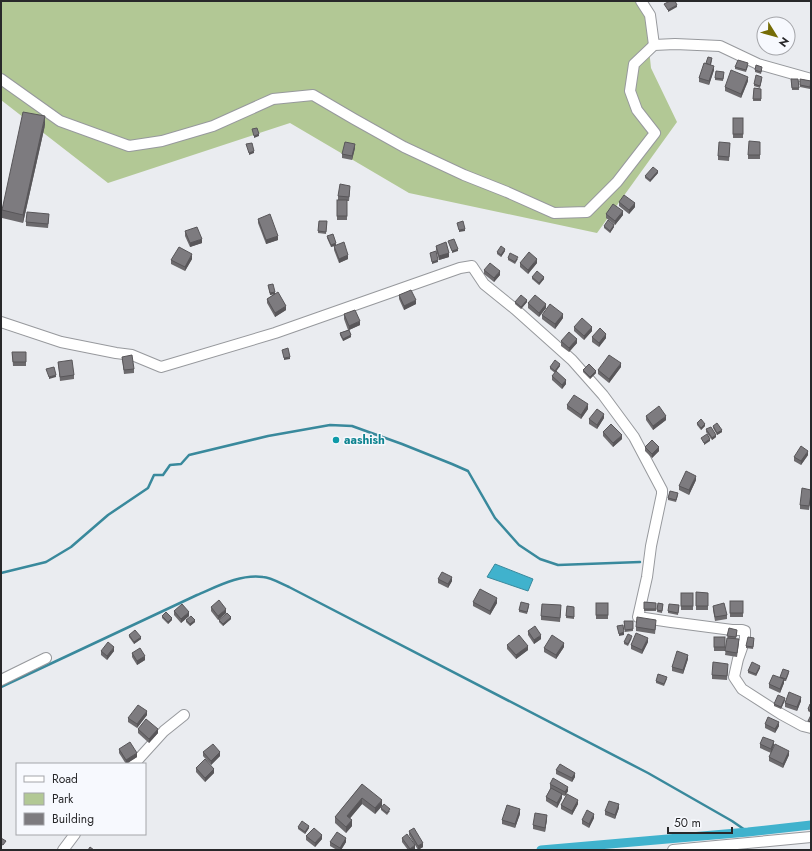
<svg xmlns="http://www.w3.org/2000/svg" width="812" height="851" font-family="Jost,sans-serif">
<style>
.green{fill:#b2c895}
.water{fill:#40b2cd;stroke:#39899c}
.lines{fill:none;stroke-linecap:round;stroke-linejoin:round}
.stream{stroke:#39899c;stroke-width:2.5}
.canal{stroke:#40b2cd;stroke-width:9}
.street-casing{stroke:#97999d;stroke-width:12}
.street{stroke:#fff;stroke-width:10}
.wall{fill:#6c6a6d}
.shaded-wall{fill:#585659}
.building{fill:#7d7b7f;stroke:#585659}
.culture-dot{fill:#0f9aa8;stroke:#f7f9fe;stroke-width:1.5}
.labels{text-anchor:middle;stroke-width:3;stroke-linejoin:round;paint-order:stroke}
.culture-label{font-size:12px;font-weight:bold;fill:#0d838f;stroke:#f7f9fe;text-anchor:start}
</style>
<rect width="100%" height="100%" fill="#eaecf0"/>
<!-- green -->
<polygon class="green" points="1,1 644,1 651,68 677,122 597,233 409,193 290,123 108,183 1,100"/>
<!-- water -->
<polygon class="water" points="495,564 533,579 528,591 487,577"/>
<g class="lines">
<!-- stream -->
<g class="stream">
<polyline points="1,573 46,562 71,547 108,515 148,488 154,475 163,475 170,465 181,464 189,455 268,436 330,425 352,426 402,444 452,464 468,471 495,518 519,545 540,559 558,565 640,562"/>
<path d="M1,687L197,595C218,586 240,574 263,577C270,577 282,584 289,587L648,773L732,821L748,832"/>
</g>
<!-- canal -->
<polyline class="canal" points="541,850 748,832 811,825"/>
<!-- street casing -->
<g class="street-casing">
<g id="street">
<polyline points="641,1 650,15 654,45"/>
<polyline points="1,79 60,121 129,146 162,141 213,126 273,99 313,95 354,119 404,147 464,175 507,192 554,213 587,212 617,182 655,133 637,110 630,91 634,64 654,45 675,44 720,46 758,64 811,79"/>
<polyline points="1,322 61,342 116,353 132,355 161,367 275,333 460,268 472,266 484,284 515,309 572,360 603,395 634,437 662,490 662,494 651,546 647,577 638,617 671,622 732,630 742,630 745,631 745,639 738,659 734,677 742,689 781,714 803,726 811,728"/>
<polyline points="1,680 46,658"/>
<polyline points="134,764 164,731 184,715"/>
<polyline points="63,850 75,834"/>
<polyline points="673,850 811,837"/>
</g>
</g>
<!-- street -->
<use href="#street" class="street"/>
</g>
<!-- wall -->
<g class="wall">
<polygon points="712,60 711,65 714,70 709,85 699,82 699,78 706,63"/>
<polygon points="748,66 746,72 735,69 735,67"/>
<polygon points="762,69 761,74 755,72 755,70"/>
<polygon points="724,74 723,81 715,80 715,78"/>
<polygon points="762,79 760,88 754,86 754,84"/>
<polygon points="791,79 798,79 799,90 792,90"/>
<polygon points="800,79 811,81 810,89 800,87"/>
<polygon points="748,81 741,98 725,91 725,87"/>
<polygon points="754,88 761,89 761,101 753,101"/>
<rect x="733" y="118" width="10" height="20"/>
<polygon points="45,125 23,223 2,218 2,210"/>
<polygon points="760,142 760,159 748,159 748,155"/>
<polygon points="730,147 729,161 718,160 718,156"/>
<polygon points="355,148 352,160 342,158 342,154"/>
<polygon points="658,173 650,182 645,178 645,176"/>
<polygon points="350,190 349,201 347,201 347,220 337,220 337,200 343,200 338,200 338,196"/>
<polygon points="619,202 635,207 629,214 619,206"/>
<polygon points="606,214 623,215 615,225 606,218"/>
<polygon points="49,218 48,228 26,226 26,222"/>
<polygon points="258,219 278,240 266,244 258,223"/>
<polygon points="319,221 327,221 326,234 318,233"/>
<polygon points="604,226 614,227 610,233 604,228"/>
<polygon points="185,231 202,243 190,247 185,236"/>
<polygon points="327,236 336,245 348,259 339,263 334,250 334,246 331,247 327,238"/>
<polygon points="436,246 449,257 439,260 436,250"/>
<polygon points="505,251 501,257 497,254 497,252"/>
<polygon points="508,258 518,259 515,264 508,260"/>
<polygon points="192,259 185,271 171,264 171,260"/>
<polygon points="520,263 537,263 528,274 520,267"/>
<polygon points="484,270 500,275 494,282 484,274"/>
<polygon points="532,277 544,279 539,285 532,279"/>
<polygon points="268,285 275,294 286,310 275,317 267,303 267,299 274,294 270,295"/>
<polygon points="399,295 416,304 404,310 399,299"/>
<polygon points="515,302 527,302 521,309 515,304"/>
<polygon points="528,303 546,308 539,317 528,308"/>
<polygon points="344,314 360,325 349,330 351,337 343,341 340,335 340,333 348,330 344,319"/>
<polygon points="542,315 563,318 555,329 542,319"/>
<polygon points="574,327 592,331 584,340 574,331"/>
<polygon points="592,337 606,338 599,347 592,342"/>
<polygon points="561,341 577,343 569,352 561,346"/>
<polygon points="12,352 26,352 26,366 13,366"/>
<polygon points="122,357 134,369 134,373 124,374"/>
<polygon points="58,362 74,375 74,379 60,381"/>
<polygon points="560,366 556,371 566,384 562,389 552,380 552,376 555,373 550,369 550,367"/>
<polygon points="621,367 609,383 598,374 598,370"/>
<polygon points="583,370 596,373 590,379 583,372"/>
<polygon points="567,405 588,409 581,419 567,409"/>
<polygon points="646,416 666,420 653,430 646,420"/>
<polygon points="604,418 597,429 589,424 589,419"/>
<polygon points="697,423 705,426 701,430 697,425"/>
<polygon points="713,426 722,432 717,435 713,428"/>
<polygon points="706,429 716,437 712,440 706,432"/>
<polygon points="603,432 622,439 613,447 603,436"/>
<polygon points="645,447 659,451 652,458 645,451"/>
<polygon points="808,455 801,465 794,461 794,457"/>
<polygon points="696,480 689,495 679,490 679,486"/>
<polygon points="811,490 811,498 809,510 800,509 800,505"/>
<polygon points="678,495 676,502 668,500 668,498"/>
<polygon points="438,579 452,581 448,588 438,583"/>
<polygon points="696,592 708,593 708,610 696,610"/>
<rect x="681" y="593" width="12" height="17"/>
<rect x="730" y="601" width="13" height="16"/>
<polygon points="473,602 497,603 490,615 473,606"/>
<polygon points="644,602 656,603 656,611 644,611"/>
<rect x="596" y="603" width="12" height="16"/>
<polygon points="658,603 663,604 662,613 657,612"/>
<polygon points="529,606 527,614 519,612 519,610"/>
<polygon points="567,606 574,607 574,619 566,618"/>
<polygon points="713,606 727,615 727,619 715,621 713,610"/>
<polygon points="211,607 226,613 218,620 211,611"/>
<polygon points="679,607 678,615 668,613 668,611"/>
<polygon points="561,609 560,622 541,620 541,616"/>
<polygon points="174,611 189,616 181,623 174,615"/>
<polygon points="162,616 172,620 168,624 162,618"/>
<polygon points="231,619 223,626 219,622 219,620"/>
<polygon points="186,620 195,622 190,626 186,622"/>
<polygon points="624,621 633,621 633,631 625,632"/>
<polygon points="656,624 655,634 636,631 636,627"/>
<polygon points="729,628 737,632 736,639 739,643 737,657 725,655"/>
<polygon points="528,631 541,639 534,644 528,635"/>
<polygon points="129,635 141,639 134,644 129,637"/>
<rect x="714" y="637" width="11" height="14"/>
<polygon points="632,638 628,646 624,644 624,642"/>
<polygon points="754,640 753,649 746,648 746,646"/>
<polygon points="648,642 642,654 631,649 631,645"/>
<polygon points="507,645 528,650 516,659 507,649"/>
<polygon points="564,647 556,659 544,652 544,648"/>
<polygon points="101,651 114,651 107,660 101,655"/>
<polygon points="132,653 145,660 137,665 132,657"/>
<polygon points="688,659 683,674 672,671 672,667"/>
<polygon points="728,668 727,680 712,679 712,675"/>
<polygon points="760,668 756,676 748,673 748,671"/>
<polygon points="789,673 786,681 784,681 784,683 780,693 769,688 769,684 780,677"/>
<polygon points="667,679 664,686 656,683 656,681"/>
<polygon points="785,700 781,709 774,706 774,704"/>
<polygon points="801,701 797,711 785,707 785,703"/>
<polygon points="811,705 811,713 808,711 808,709"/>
<polygon points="147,715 137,728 128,722 128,718"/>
<polygon points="765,724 779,726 775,733 765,728"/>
<polygon points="138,729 158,733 149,743 138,733"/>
<polygon points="760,744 774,745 771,753 760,748"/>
<polygon points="119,749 137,757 126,764 119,753"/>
<polygon points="203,752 220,756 211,765 203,756"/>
<polygon points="789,755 783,768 769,761 769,757"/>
<polygon points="196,768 214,773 205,782 196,772"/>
<polygon points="556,770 575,777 572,782 556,774"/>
<polygon points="362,784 382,806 375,814 362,804 350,818 352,826 346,833 335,823 335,817"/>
<polygon points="550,784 568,791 565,796 562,795 562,798 557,808 546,801 546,797 550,789"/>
<polygon points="578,804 572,815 561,809 561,805"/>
<polygon points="381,808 390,811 387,815 381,810"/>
<polygon points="619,808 615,819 605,815 605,811"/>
<polygon points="520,814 515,828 502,824 502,820"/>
<polygon points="594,818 589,828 582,824 582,820"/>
<polygon points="547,819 545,832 533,829 533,825"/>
<polygon points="298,827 309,828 305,834 298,829"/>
<polygon points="409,831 423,847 418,850 409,835"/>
<polygon points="306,836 322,839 315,847 306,840"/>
<polygon points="402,838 415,849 413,850 408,850 402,842"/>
<polygon points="330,842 346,842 341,850 337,850 330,846"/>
</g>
<!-- shaded-wall -->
<g class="shaded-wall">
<polygon points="677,5 677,7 668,12 668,10"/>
<polygon points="714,66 714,70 709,85 709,81"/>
<polygon points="748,77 748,81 741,98 741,94"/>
<polygon points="45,116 45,125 23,223 23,215"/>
<polygon points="259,134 259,136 254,138 254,136"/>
<polygon points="355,144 355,148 352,160 352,156"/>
<polygon points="254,151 254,153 249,155 249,153"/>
<polygon points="658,171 658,173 650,182 650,180"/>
<polygon points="635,203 635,207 629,214 629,210"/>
<polygon points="623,211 623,215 615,225 615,221"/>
<polygon points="614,225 614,227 610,233 610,231"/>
<polygon points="465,229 465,231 459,232 459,230"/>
<polygon points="278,236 278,240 266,244 266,240"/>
<polygon points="202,239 202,243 190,247 190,243"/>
<polygon points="336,243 336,245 331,247 331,245"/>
<polygon points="458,249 458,251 452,253 452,251"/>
<polygon points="505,249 505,251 501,257 501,255"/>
<polygon points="449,253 449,257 439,260 439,256"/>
<polygon points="192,254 192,259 185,271 185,267"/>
<polygon points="348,255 348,259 339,263 339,259"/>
<polygon points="537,259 537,263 528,274 528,270"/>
<polygon points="438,260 438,262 432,264 432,262"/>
<polygon points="500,271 500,275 494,282 494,278"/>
<polygon points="544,277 544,279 539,285 539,283"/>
<polygon points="275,292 275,294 270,295 270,293"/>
<polygon points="416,300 416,304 404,310 404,306"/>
<polygon points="527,300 527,302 521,309 521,307"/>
<polygon points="546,304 546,308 539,317 539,313"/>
<polygon points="286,306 286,310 275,317 275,313"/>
<polygon points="563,314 563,318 555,329 555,324"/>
<polygon points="360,321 360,325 349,330 349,326"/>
<polygon points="592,327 592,331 584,340 584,336"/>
<polygon points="606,334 606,338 599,347 599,343"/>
<polygon points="351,335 351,337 343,341 343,339"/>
<polygon points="577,339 577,343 569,352 569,348"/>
<polygon points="290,357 290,359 284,360 284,358"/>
<polygon points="621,363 621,367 609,383 609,379"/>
<polygon points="560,364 560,366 555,373 555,371"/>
<polygon points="596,371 596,373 590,379 590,377"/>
<polygon points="56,375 56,377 49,379 49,377"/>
<polygon points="566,380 566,384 562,389 562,385"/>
<polygon points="588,404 588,409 581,419 581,415"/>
<polygon points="604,414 604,418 597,429 597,425"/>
<polygon points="666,416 666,420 653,430 653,426"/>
<polygon points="705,424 705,426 701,430 701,428"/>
<polygon points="722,430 722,432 717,435 717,433"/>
<polygon points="622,435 622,439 613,447 613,443"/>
<polygon points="716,435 716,437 712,440 712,438"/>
<polygon points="710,439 710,441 704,445 704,443"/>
<polygon points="659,447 659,451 652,458 652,454"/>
<polygon points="808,451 808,455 801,465 801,461"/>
<polygon points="696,476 696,480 689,495 689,490"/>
<polygon points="452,577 452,581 448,588 448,584"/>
<polygon points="497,598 497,603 490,615 490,611"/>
<polygon points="226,609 226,613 218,620 218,616"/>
<polygon points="189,612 189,616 181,623 181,619"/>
<polygon points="231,617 231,619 223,626 223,624"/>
<polygon points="172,618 172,620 168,624 168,622"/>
<polygon points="195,620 195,622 190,626 190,624"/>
<polygon points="624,632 624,635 619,636 619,634"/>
<polygon points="541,635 541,639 534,644 534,640"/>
<polygon points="141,637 141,639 134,644 134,642"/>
<polygon points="648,638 648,642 642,654 642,650"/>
<polygon points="564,643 564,647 556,659 556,655"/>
<polygon points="528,646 528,650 516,659 516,655"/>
<polygon points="114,647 114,651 107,660 107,656"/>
<polygon points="688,655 688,659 683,674 683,670"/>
<polygon points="145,656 145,660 137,665 137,661"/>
<polygon points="760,666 760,668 756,676 756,674"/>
<polygon points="784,679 784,683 780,693 780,689"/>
<polygon points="801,697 801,701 797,711 797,707"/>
<polygon points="785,698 785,700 781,709 781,707"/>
<polygon points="147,711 147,715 137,728 137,724"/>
<polygon points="779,722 779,726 775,733 775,729"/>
<polygon points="158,729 158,733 149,743 149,739"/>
<polygon points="774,741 774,745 771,753 771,749"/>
<polygon points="789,751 789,755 783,768 783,764"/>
<polygon points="220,752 220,756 211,765 211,761"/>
<polygon points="137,753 137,757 126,764 126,760"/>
<polygon points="214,769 214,773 205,782 205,778"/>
<polygon points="575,773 575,777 572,782 572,778"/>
<polygon points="568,787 568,791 565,796 565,792"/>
<polygon points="562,794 562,798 557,808 557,803"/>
<polygon points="362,798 362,804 347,822 347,816"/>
<polygon points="382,800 382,806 375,814 375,808"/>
<polygon points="578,800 578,804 572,815 572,811"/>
<polygon points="619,804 619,808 615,819 615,815"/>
<polygon points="520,809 520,814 515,828 515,824"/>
<polygon points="594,814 594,818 589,828 589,824"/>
<polygon points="547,815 547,819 545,832 545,828"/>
<polygon points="352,820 352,826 346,833 346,827"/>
<polygon points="309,826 309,828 305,834 305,832"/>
<polygon points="322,835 322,839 315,847 315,843"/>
<polygon points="346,838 346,842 341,850 340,850 340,848"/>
<polygon points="423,843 423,847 418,850 418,846"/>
<polygon points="415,845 415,849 413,850 410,850 410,849"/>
</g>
<!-- building -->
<g class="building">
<polygon points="670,1 675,1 677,5 668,10 664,4"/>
<polygon points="708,57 712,58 710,65 706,63"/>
<polygon points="738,60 748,63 746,70 735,67"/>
<polygon points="704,63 714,66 709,81 699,78"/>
<polygon points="756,65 762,67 761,72 755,70"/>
<polygon points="731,70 748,77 741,94 725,87"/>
<polygon points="716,71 724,72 723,79 715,78"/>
<polygon points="756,75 762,77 760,86 754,84"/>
<polygon points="791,79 798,79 799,88 792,88"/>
<polygon points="800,79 811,81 810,87 800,85"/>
<polygon points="754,88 761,89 761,99 753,99"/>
<polygon points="23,112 45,116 23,215 2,210"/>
<rect x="733" y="118" width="10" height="16"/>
<polygon points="257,128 259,134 254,136 252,129"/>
<polygon points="749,141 760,142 760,155 748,155"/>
<polygon points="345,142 355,144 352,156 342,154"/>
<polygon points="719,142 730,143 729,157 718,156"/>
<polygon points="252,143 254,151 249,153 246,144"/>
<polygon points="653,167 658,171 650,180 645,176"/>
<polygon points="340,184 350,186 349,197 338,196"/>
<polygon points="624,195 635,203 629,210 619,202"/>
<rect x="337" y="200" width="10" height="16"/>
<polygon points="613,204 623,211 615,221 606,214"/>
<polygon points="27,212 49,214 48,224 26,222"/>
<polygon points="270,214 278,236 266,240 258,219"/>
<polygon points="608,220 614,225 610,231 604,226"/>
<polygon points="319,221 327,221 326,232 318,231"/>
<polygon points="463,221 465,229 459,230 457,223"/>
<polygon points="197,227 202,239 190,243 185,231"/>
<polygon points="333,234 336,243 331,245 327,236"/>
<polygon points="454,239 458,249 452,251 448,241"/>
<polygon points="344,242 348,255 339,259 334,246"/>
<polygon points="446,242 449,253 439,256 436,246"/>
<polygon points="501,246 505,249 501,255 497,252"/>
<polygon points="179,247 192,254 185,267 171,260"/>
<polygon points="436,251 438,260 432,262 430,253"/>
<polygon points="529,252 537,259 528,270 520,263"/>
<polygon points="510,253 518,257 515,262 508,258"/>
<polygon points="490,263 500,271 494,278 484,270"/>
<polygon points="537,271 544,277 539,283 532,277"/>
<polygon points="273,284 275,292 270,293 268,285"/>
<polygon points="411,290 416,300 404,306 399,295"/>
<polygon points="278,292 286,306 275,313 267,299"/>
<polygon points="521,295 527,300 521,307 515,302"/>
<polygon points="535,295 546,304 539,313 528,303"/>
<polygon points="550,304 563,314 555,324 542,315"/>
<polygon points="355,310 360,321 349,326 344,314"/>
<polygon points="582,318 592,327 584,336 574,327"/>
<polygon points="600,328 606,334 599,343 592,337"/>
<polygon points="349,330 351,335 343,339 340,333"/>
<polygon points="569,332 577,339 569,348 561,341"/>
<polygon points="288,348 290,357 284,358 282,350"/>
<polygon points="12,352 26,352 26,362 13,362"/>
<polygon points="132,355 134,369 124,370 122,357"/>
<polygon points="609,355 621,363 609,379 598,370"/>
<polygon points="72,360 74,375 60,377 58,362"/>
<polygon points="555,360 560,364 555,371 550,367"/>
<polygon points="589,364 596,371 590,377 583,370"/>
<polygon points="54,367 56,375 49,377 46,369"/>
<polygon points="556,371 566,380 562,385 552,376"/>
<polygon points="574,395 588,404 581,415 567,405"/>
<polygon points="659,406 666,416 653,426 646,416"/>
<polygon points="597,409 604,414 597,425 589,419"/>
<polygon points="701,419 705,424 701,428 697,423"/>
<polygon points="717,423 722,430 717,433 713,426"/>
<polygon points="611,424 622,435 613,443 603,432"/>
<polygon points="711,427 716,435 712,438 706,429"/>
<polygon points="707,434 710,439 704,443 701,438"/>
<polygon points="652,440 659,447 652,454 645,447"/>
<polygon points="801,446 808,451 801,461 794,457"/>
<polygon points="686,471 696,476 689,490 679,486"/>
<polygon points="802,488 811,490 811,494 809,506 800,505"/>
<polygon points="670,491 678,493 676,500 668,498"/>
<polygon points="442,572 452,577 448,584 438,579"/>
<polygon points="480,589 497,598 490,611 473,602"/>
<polygon points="696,592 708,593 708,606 696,606"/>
<rect x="681" y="593" width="12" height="13"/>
<polygon points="219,600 226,609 218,616 211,607"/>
<rect x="730" y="601" width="13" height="12"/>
<polygon points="521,602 529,604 527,612 519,610"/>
<polygon points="644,602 656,603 656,609 644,609"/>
<rect x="596" y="603" width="12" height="12"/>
<polygon points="658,603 663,604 662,611 657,610"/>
<polygon points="724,603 727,615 715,617 713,606"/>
<polygon points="182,604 189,612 181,619 174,611"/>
<polygon points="542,604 561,605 560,618 541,616"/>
<polygon points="669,604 679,605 678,613 668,611"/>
<polygon points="567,606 574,607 574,617 566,616"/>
<polygon points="166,612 172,618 168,622 162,616"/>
<polygon points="227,613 231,617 223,624 219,620"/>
<polygon points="191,616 195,620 190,624 186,620"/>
<polygon points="637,617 656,620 655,630 636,627"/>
<polygon points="624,621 633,621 633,629 625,630"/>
<polygon points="623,625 624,632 619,634 617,626"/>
<polygon points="535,626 541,635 534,640 528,631"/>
<polygon points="729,628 737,630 736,637 727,636"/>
<polygon points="135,630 141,637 134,642 129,635"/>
<polygon points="636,633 648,638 642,650 631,645"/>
<polygon points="628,634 632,636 628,644 624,642"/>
<polygon points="519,635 528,646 516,655 507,645"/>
<polygon points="552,635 564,643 556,655 544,648"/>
<rect x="714" y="637" width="11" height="10"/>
<polygon points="748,637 754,638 753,647 746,646"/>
<polygon points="727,638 739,639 737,653 725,651"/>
<polygon points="108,642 114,647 107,656 101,651"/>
<polygon points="140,648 145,656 137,661 132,653"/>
<polygon points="677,651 688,655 683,670 672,667"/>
<polygon points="713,662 728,664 727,676 712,675"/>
<polygon points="752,662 760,666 756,674 748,671"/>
<polygon points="783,669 789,671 786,679 780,677"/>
<polygon points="658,674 667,677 664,684 656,681"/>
<polygon points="773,675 784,679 780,689 769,684"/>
<polygon points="789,692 801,697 797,707 785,703"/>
<polygon points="778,695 785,698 781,707 774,704"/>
<polygon points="810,704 811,705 811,711 808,709"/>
<polygon points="138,705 147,711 137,724 128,718"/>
<polygon points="811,715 811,722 808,721"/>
<polygon points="768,717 779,722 775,729 765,724"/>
<polygon points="146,719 158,729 149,739 138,729"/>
<polygon points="763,737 774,741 771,749 760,744"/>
<polygon points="130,742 137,753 126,760 119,749"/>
<polygon points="213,744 220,752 211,761 203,752"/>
<polygon points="775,744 789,751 783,764 769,757"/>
<polygon points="205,759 214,769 205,778 196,768"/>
<polygon points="560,764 575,773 572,778 556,770"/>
<polygon points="553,778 568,787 565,792 550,784"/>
<polygon points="362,784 382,800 375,808 362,798 347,816 352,820 346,827 335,817"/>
<polygon points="551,788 562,794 557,803 546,797"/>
<polygon points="567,794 578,800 572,811 561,805"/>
<polygon points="609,801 619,804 615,815 605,811"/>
<polygon points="384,804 390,809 387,813 381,808"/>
<polygon points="507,805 520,809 515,824 502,820"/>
<polygon points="587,810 594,814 589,824 582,820"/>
<polygon points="535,813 547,815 545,828 533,825"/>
<polygon points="302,821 309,826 305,832 298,827"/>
<polygon points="314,828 322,835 315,843 306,836"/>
<polygon points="414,828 423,843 418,846 409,831"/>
<polygon points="337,832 346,838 340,848 330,842"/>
<polygon points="407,834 415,845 410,849 402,838"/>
<polygon points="1,838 6,841 3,845 1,844"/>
<polygon points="90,847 94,850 88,850"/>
</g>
<!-- markers -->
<circle class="culture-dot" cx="336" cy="440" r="4"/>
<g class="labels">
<!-- culture labels -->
<g class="culture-label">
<text x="344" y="444">aashish</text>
</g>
</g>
<!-- border -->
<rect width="812" height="851" fill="none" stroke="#28282a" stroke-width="4"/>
<!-- legend -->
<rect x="16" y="763" width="130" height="72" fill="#f7f9fe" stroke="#a4a5a9"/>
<rect x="24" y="776" width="20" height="6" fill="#ffffff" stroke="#a4a5a9"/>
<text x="52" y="783" font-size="12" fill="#28282a">Road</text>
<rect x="24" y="793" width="20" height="12" fill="#b2c895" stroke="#a4a5a9"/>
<text x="52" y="803" font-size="12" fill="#28282a">Park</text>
<rect x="24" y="813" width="20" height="12" fill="#7d7b7f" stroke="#a4a5a9"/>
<text x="52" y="823" font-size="12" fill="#28282a">Building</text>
<!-- north arrow -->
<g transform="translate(776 36) rotate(127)"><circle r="19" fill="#f7f9fe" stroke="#a4a5a9"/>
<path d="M0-3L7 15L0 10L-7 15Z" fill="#756c06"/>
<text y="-6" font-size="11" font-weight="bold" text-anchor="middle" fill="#28282a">N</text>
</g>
<!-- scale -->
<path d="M668 827v6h64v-6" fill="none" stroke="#28282a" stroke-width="2"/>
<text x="674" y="827" font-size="12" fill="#28282a" stroke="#f7f9fe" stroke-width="3" paint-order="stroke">50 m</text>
</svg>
